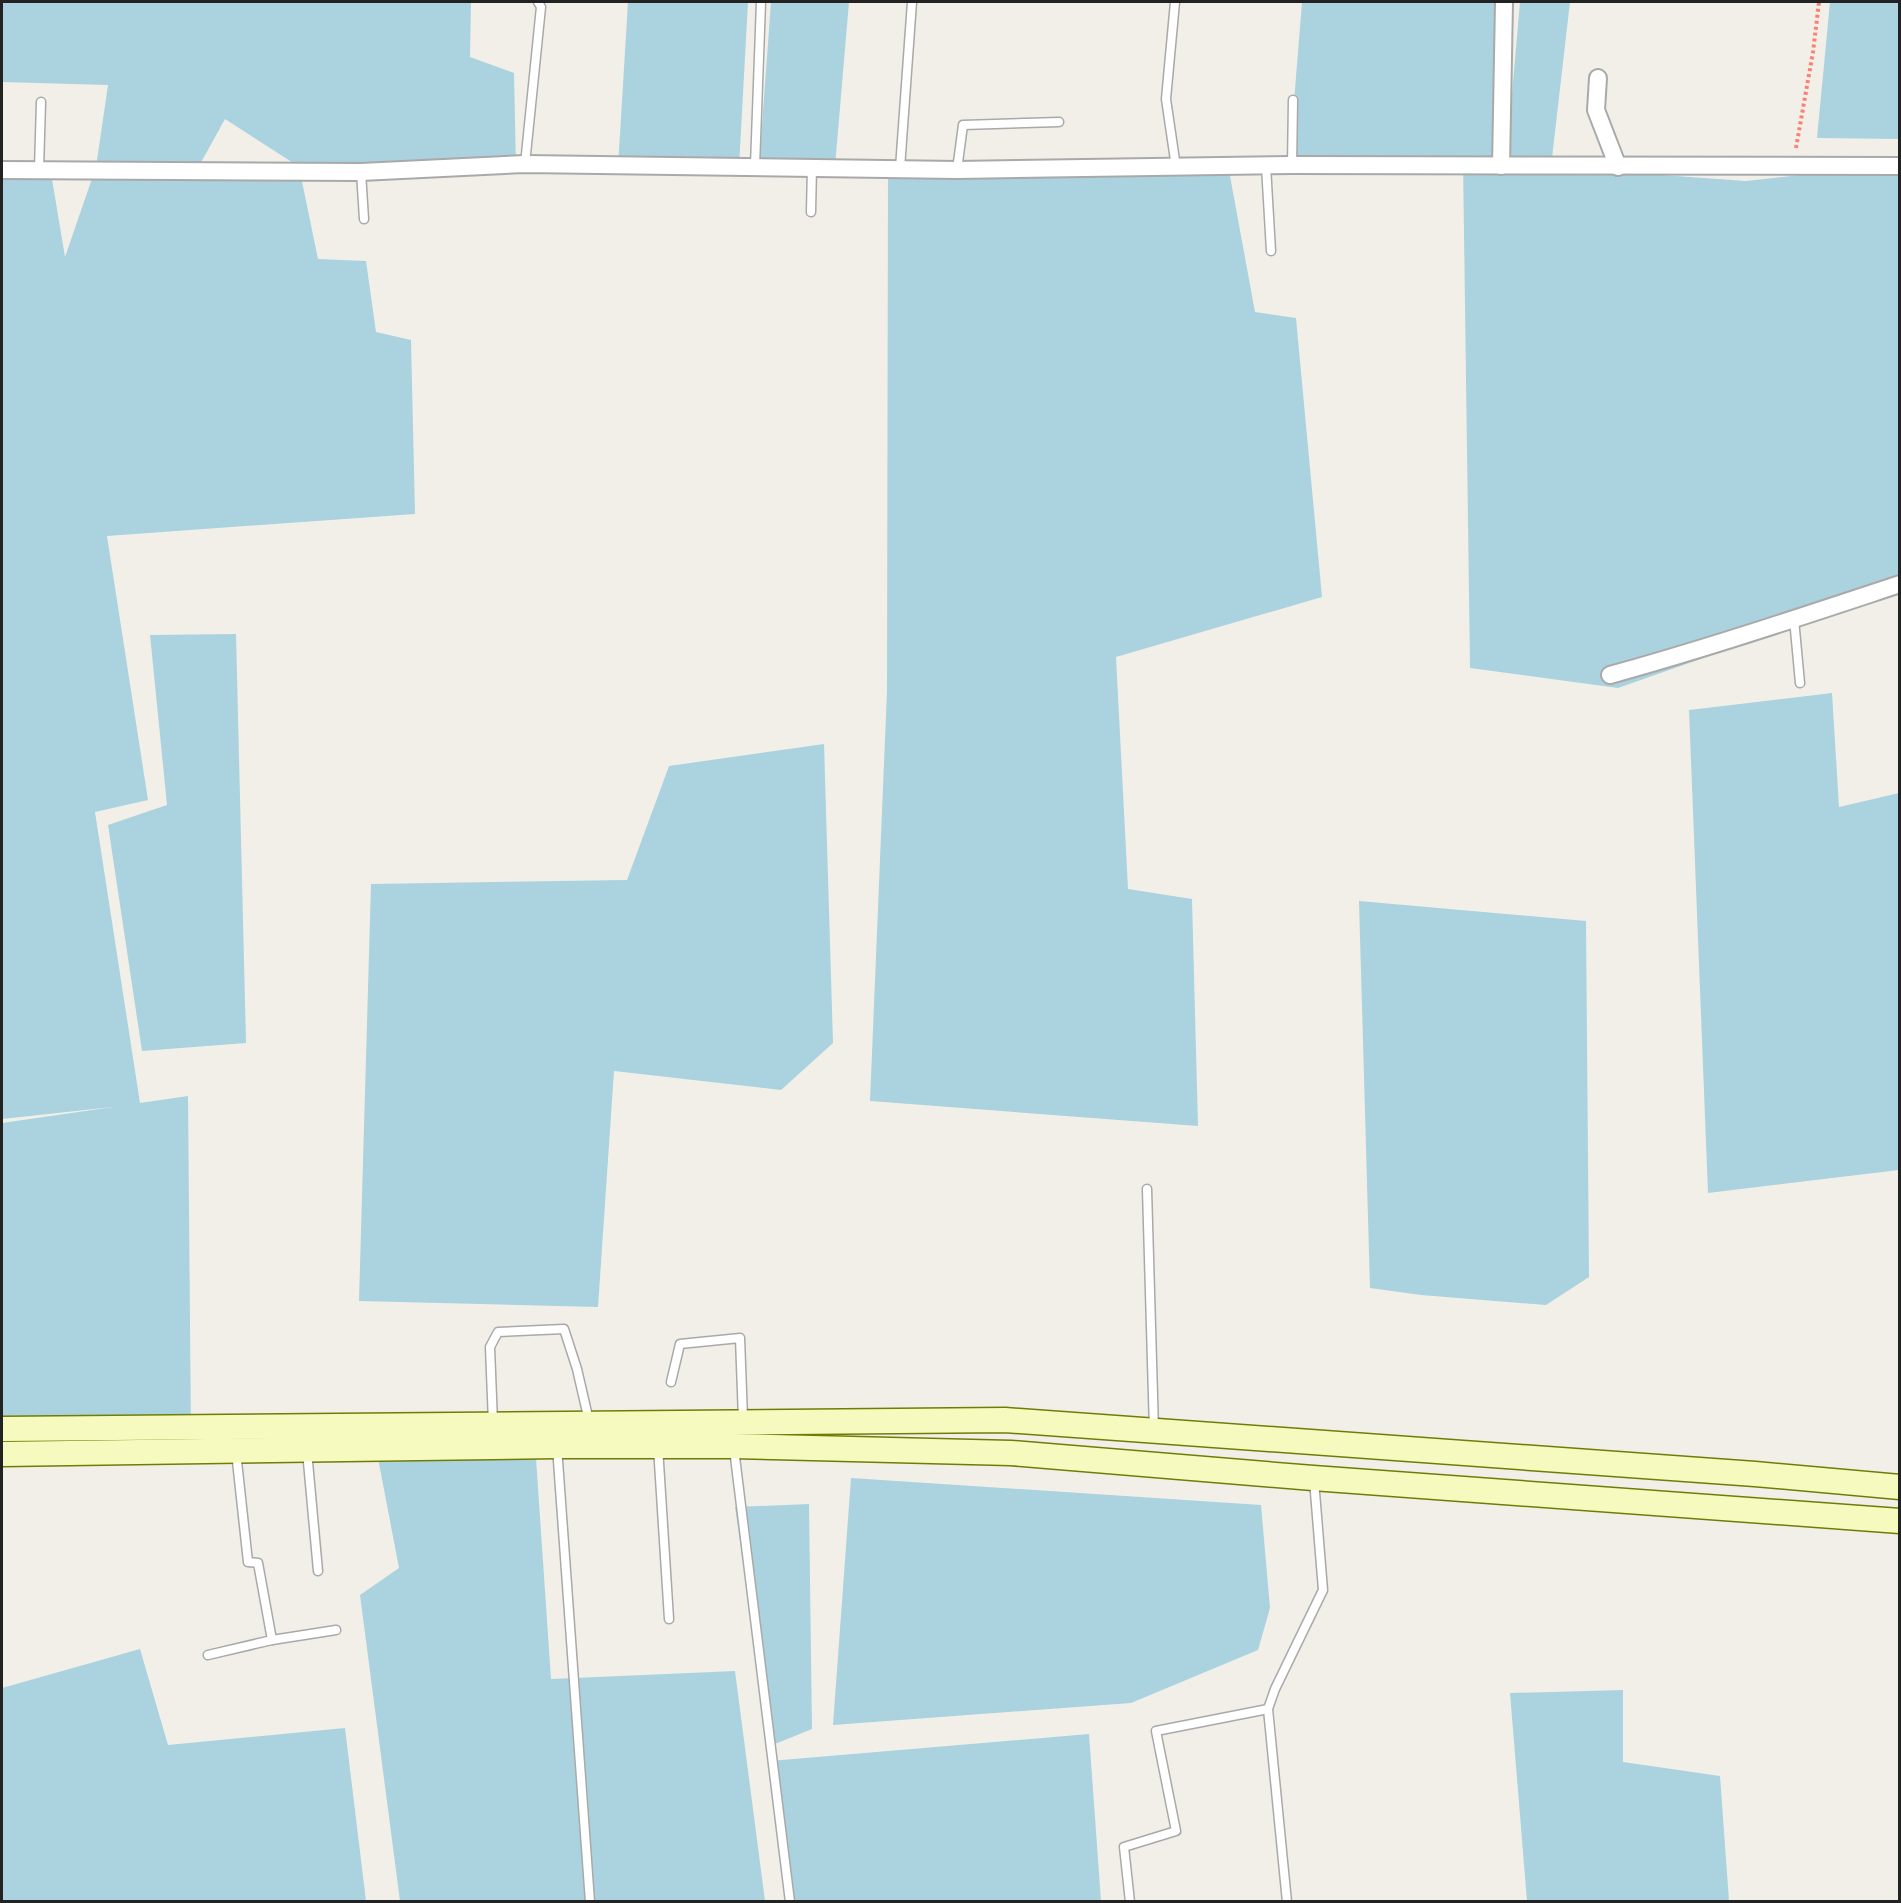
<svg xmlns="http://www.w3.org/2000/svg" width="1901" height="1903" font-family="Raleway,sans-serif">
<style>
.water{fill:#aad3df;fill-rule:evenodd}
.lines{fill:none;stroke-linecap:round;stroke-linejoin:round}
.lane-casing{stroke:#a9a9a9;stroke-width:11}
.street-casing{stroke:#a9a9a9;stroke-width:20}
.secondary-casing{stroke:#707d05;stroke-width:27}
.path{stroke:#fa8072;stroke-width:4;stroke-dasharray:3 3;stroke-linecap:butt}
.lane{stroke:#fff;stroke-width:8}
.street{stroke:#fff;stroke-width:16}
.secondary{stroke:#f7fabf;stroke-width:24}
</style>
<rect width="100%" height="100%" fill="#f2efe9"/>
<!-- water -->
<g class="water">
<path d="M2,2H471L470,57L514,73L516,167H299L318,259L366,261L376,332L411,340L415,514L107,536L148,800L95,812L140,1103L188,1096L191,1435L2,1438V1123L113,1107L2,1119V167H50L65,257L96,167L108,85L2,82ZM225,119L298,166H199Z"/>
<polygon points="628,2 748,2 739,167 618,167"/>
<polygon points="771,2 849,2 835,166 759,166"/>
<polygon points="1302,2 1512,2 1508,140 1520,2 1570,2 1552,158 1466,161 1746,181 1899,164 1899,589 1618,688 1470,668 1463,161 1289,164"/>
<polygon points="1830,2 1899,2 1899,139 1817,138"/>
<polygon points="1228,165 1255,312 1296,318 1322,597 1116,657 1128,889 1192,899 1198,1126 870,1101 887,691 888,166"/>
<polygon points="236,634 246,1043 142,1051 108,825 167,805 150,635"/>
<polygon points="1832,693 1839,807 1899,793 1899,1170 1708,1193 1689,710"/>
<polygon points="824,744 833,1043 781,1090 614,1071 598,1307 359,1301 371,884 627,880 669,766"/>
<polygon points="1359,901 1586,921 1589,1277 1546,1305 1421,1295 1370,1288"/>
<polygon points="534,1429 551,1679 735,1671 765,1901 400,1901 360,1595 399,1568 373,1432"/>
<polygon points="851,1478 1261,1505 1270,1608 1258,1650 1131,1703 833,1725"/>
<polygon points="809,1504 812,1729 770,1746 735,1507"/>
<polygon points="140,1649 168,1745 345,1728 366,1901 2,1901 2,1688"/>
<polygon points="1623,1690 1623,1762 1720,1776 1729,1901 1527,1901 1510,1693"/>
<polygon points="1089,1734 1101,1901 787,1901 770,1761"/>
</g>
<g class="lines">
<!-- lane casing -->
<g class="lane-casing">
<g id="lane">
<polyline points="1175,2 1166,99 1176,167"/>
<polyline points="525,164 541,7 538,2"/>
<polyline points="1292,165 1293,100"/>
<polyline points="755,166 761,2"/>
<polyline points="1266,166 1271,251"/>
<polyline points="900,168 912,2"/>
<polyline points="39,169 41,102"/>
<polyline points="957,170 963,125 1059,122"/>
<polyline points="361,172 364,219"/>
<polyline points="811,212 812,167"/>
<polyline points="1794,619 1800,683"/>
<polyline points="1147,1189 1154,1430"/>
<polyline points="671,1382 680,1344 740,1338 743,1419"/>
<polyline points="493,1423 490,1347 498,1332 564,1329 577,1369 589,1421"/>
<polyline points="557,1447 590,1902"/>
<polyline points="658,1447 669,1619"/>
<polyline points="734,1449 790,1902"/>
<polyline points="307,1451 318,1571"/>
<polyline points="236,1452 248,1562 258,1563 272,1640"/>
<polyline points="208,1655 272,1640 336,1630"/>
<polyline points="1130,1902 1124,1847 1176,1831 1156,1731 1268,1709"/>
<polyline points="1287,1902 1268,1709 1275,1689 1323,1590 1314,1480"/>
</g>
</g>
<!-- street casing -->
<g class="street-casing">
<g id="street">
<polyline points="1598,78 1596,110 1618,167"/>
<polyline points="1501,166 1504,2"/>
<polyline points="2,170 361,172 525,164 957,170 1292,165 1900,166"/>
<path d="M1610,675C1708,648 1803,616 1900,584"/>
</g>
</g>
<!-- secondary casing -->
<g class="secondary-casing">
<g id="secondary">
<polyline points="2,1429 1005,1420 1755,1474 1900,1487"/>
<polyline points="2,1454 556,1446 733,1446 1011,1453 1313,1478 1900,1521"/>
</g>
</g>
<!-- path -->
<polyline class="path" points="1796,148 1813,52 1819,2"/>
<!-- lane -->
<use href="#lane" class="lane"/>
<!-- street -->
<use href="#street" class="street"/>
<!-- secondary -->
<use href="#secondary" class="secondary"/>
</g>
<!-- border -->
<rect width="1901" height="1903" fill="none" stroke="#222222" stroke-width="6"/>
</svg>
